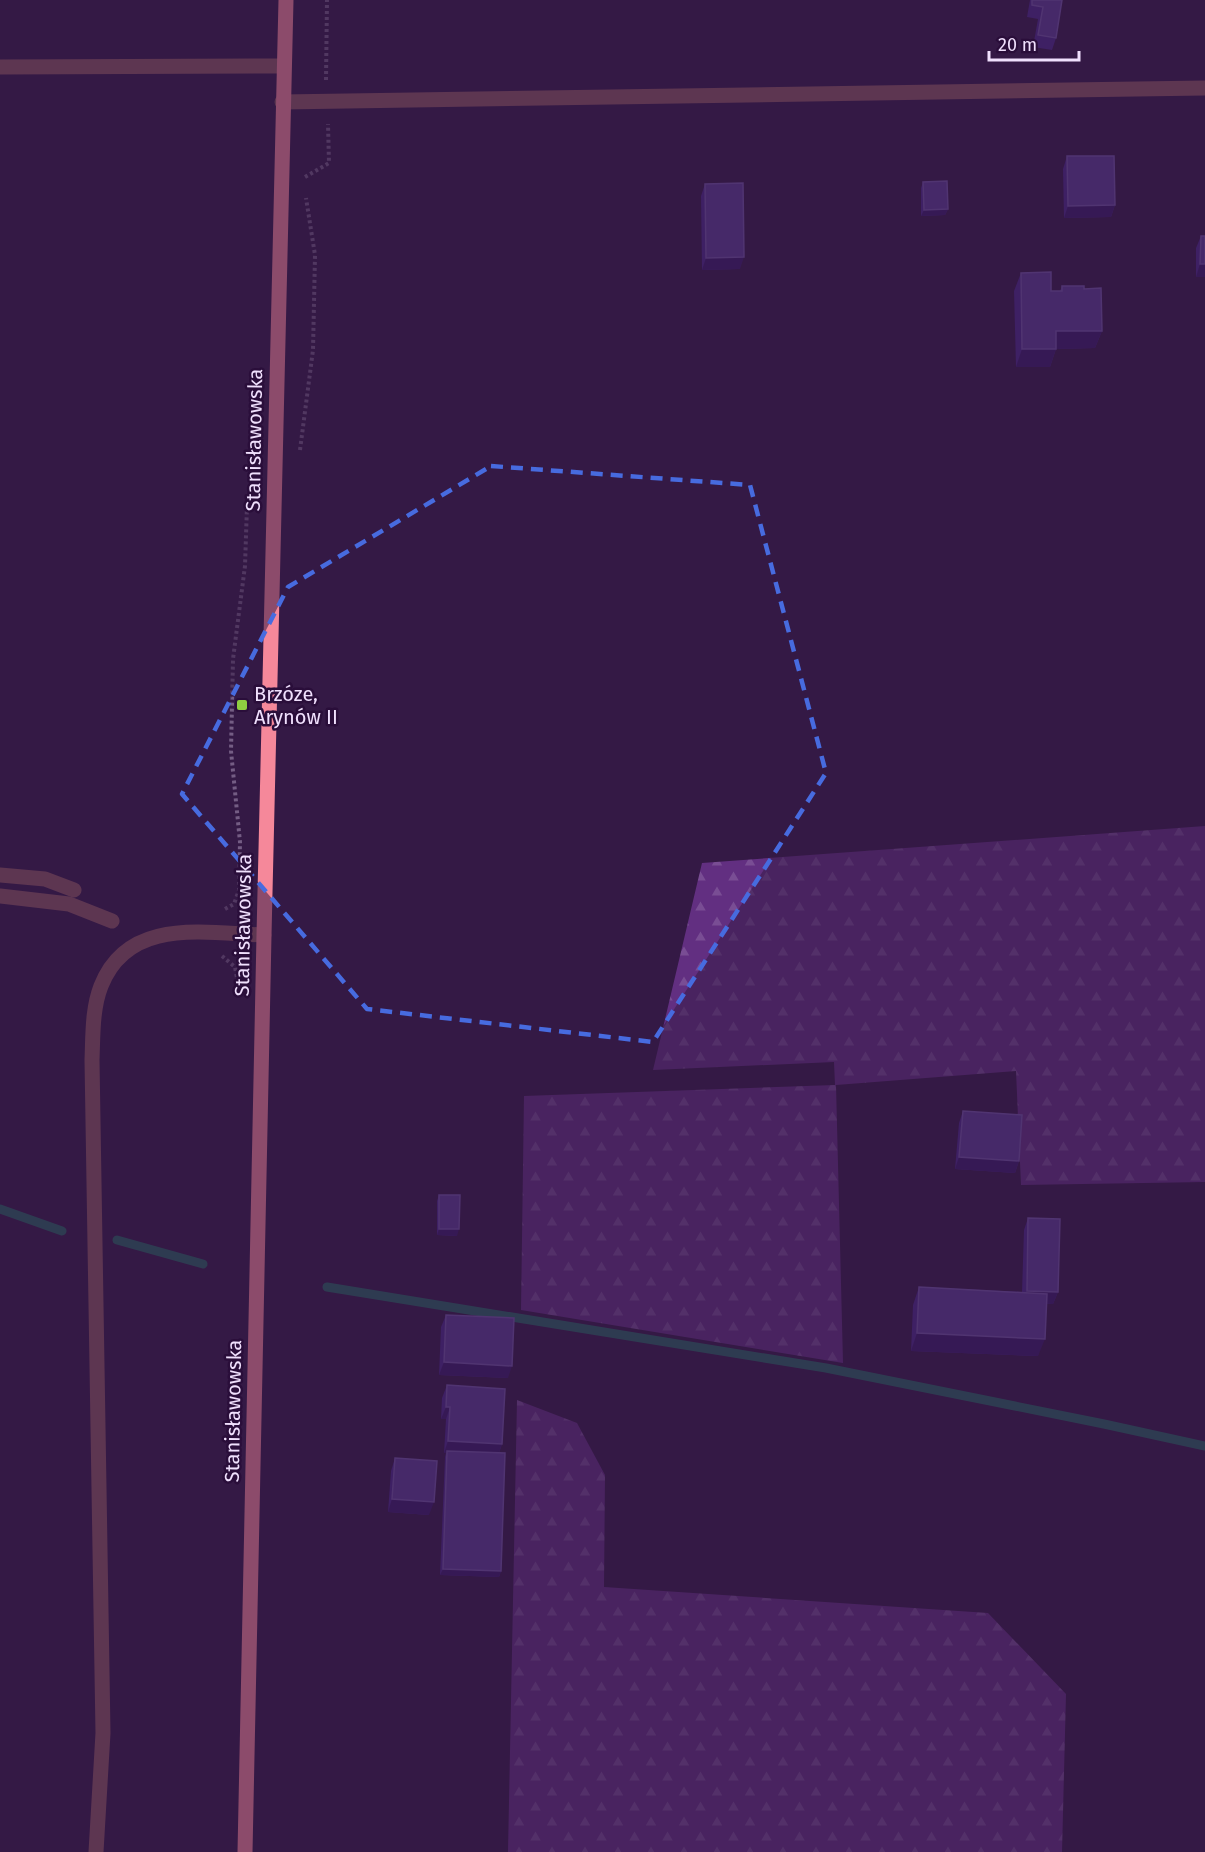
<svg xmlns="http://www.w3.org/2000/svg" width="1205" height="1852" font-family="'Fira Sans',sans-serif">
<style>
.forest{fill:url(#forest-firs)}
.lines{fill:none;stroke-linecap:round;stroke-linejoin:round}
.stream{stroke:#276561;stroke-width:9}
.path{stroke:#745d84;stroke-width:4;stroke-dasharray:3 3;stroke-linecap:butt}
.lane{stroke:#8e5961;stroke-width:15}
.street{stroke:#8e5961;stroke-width:15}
.primary{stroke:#f5889a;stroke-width:15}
.wall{fill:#492889}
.shaded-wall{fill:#391a68}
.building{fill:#5b3c95;stroke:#7255a6;stroke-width:1.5}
.marked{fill:none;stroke:#476bdf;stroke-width:4.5;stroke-dasharray:12 8;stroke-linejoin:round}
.poi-dot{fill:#8fcd41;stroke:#2a0e3a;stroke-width:2}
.labels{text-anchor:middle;stroke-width:5;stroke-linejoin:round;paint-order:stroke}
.street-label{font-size:20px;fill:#f0e0fd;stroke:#2a0e3a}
.poi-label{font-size:20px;fill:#f0e0fd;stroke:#2a0e3a;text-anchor:start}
</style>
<defs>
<pattern id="forest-firs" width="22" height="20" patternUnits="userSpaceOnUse" patternTransform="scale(1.5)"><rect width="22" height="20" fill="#622f81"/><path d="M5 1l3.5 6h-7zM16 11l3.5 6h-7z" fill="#794d94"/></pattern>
</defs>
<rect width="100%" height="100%" fill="#341945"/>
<!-- forest -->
<g class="forest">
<polygon points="1205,826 1205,1182 1021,1185 1016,1071 836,1085 843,1363 521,1310 524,1096 835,1085 834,1062 653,1070 702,863"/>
<polygon points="517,1400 577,1423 605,1475 604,1587 988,1613 1066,1694 1062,1852 508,1852"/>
</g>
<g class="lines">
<!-- stream -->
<g class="stream">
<polyline points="0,1209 62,1231"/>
<polyline points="117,1240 203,1264"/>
<polyline points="327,1287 826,1368 1104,1424 1205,1446"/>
</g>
<!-- path -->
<g class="path">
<polyline points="326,80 327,0"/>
<polyline points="305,177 329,163 328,124"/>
<polyline points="300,450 313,350 315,255 306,198"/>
<polyline points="225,909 234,904 239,890 240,842 231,751 233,659 245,566 247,506 253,506"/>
<polyline points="222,956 235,967 238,984"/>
</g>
<!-- lane -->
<g class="lane">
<polyline points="0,67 284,66"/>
<polyline points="282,102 1205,88"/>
<polyline points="0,875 45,879 74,890"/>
<polyline points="0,896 69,904 112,921"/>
</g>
<!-- street -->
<path class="street" d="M96,1852L103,1733L92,1060C93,1036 92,1009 101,986C128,917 204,933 264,935"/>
<!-- primary -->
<polyline class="primary" points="245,1852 264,935 286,0"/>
</g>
<!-- wall -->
<g class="wall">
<polygon points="1030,0 1062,0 1056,38 1052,50 1033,47 1038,19 1027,17"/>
<polygon points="1067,156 1115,205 1111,217 1064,218 1063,169"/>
<polygon points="923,182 948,209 945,215 921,216 921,188"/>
<polygon points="705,184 740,269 702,270 701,196"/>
<polygon points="1201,236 1205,236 1205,277 1196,277 1196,248"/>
<polygon points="1021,273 1051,291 1060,291 1062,286 1084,289 1102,331 1095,348 1056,349 1050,367 1016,367 1014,291"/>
<polygon points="963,1111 1019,1161 1015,1173 955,1169 959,1123"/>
<polygon points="439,1195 457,1236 437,1235 437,1201"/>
<polygon points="1028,1218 1058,1292 1053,1304 1046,1304 1038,1356 911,1351 913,1305 919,1287 1022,1292 1024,1230"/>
<polygon points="446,1315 508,1378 439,1375 441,1327"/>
<polygon points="447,1385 502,1444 499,1453 501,1571 499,1577 440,1575 445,1457 446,1453 444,1453 446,1419 441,1419 442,1398"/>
<polygon points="395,1458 429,1515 388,1512 391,1471"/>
</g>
<!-- shaded-wall -->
<g class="shaded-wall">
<polygon points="1115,205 1111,217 1064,218 1068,206"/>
<polygon points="948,209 945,215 921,216 924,210"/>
<polygon points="744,257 740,269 702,270 706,258"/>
<polygon points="1200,264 1205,264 1205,277 1196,277"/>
<polygon points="1056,331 1102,331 1095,348 1056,349 1050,367 1016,367 1022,349"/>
<polygon points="959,1157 1019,1161 1015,1173 955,1169"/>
<polygon points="439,1229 459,1229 457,1236 437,1235"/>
<polygon points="1027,1291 1058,1292 1053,1304 1022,1303"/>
<polygon points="917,1333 1045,1339 1038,1356 911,1351"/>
<polygon points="444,1362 512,1366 508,1378 439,1375"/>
<polygon points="446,1407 450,1407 446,1419 441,1419"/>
<polygon points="448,1441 502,1444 498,1456 444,1453"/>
<polygon points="392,1499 434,1502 429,1515 388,1512"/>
<polygon points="443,1569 501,1571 499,1577 440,1575"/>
</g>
<!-- building -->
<g class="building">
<polygon points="1032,0 1062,0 1056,38 1038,35 1043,7 1032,5"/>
<polygon points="1067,156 1114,156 1115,205 1068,206"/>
<polygon points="947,181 948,209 924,210 923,182"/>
<polygon points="743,183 744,257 706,258 705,184"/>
<polygon points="1201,236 1205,236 1205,264 1200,264"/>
<polygon points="1051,272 1051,291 1062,291 1062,286 1084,286 1084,289 1101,288 1102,331 1056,331 1056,349 1022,349 1021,273"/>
<polygon points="963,1111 1022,1115 1019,1161 959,1157"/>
<polygon points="439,1195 460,1195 459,1229 439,1229"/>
<polygon points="1028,1218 1060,1219 1058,1292 1027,1291"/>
<polygon points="919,1287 1047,1294 1045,1339 917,1333"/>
<polygon points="446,1315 514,1318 512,1366 444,1362"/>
<polygon points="447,1385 505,1389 502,1444 448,1441 450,1407 446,1407"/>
<polygon points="447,1451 505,1453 501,1571 443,1569"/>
<polygon points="395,1458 437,1461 434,1502 392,1499"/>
</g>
<!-- marked area -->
<path d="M0 0H1205V1852H0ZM491,466L750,485L826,773L653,1042L367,1009L182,794L288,587Z" fill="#341945" fill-opacity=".55" fill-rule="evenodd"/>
<path class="marked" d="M491,466L750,485L826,773L653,1042L367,1009L182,794L288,587Z"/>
<!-- markers -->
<rect class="poi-dot" x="236" y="699" width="12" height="12" rx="3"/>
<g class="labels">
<!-- street labels -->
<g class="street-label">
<text transform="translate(254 440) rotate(-89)" y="7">Stanisławowska</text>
<text transform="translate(243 925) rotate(-89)" y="7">Stanisławowska</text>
<text transform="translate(233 1411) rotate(-89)" y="7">Stanisławowska</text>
</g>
<!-- poi labels -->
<g class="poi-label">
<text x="254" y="701">Brzóze,<tspan x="254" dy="23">Arynów II</tspan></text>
</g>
</g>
<!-- scale -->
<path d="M989 51v9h90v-9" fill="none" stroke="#f0e0fd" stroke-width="3"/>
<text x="998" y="51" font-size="18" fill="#f0e0fd" stroke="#2a0e3a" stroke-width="4.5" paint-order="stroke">20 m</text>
</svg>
